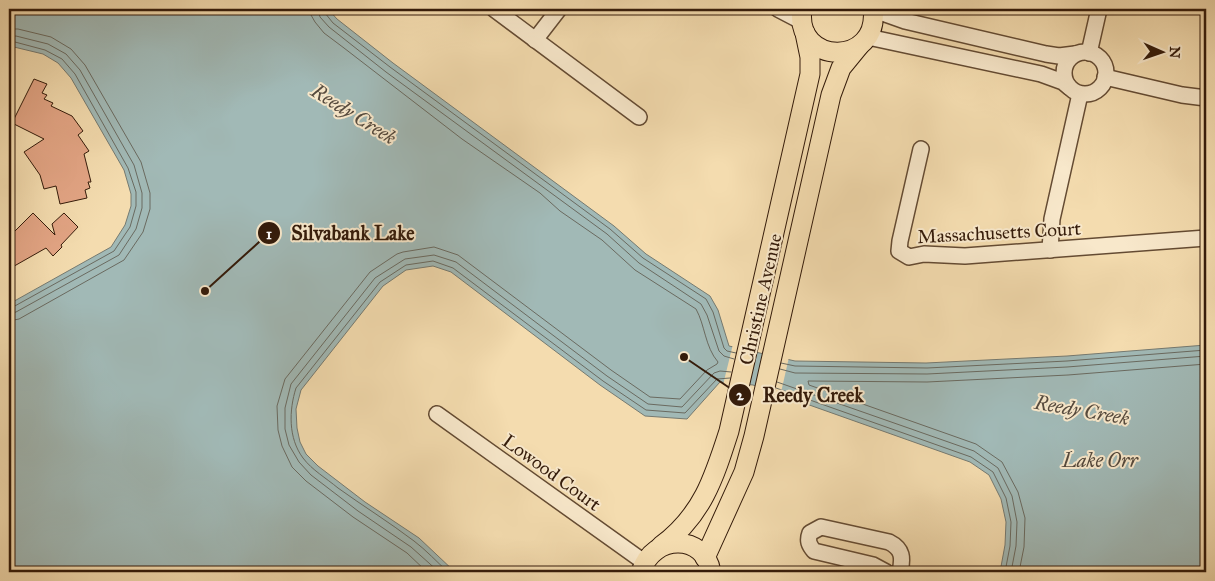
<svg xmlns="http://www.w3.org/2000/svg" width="1215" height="581" font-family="'IM FELL Great Primer',serif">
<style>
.water{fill:#a1b9b6;stroke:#757a71}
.pier{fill:#f4dcaf}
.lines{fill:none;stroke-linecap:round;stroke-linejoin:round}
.shore{stroke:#6a6a60;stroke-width:1}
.building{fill:#e3a585;stroke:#341b0a}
.minor-casing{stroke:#644b33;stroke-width:18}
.major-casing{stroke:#341b0a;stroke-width:21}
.minor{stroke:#f8e8cb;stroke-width:15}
.major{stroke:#f4dcaf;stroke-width:19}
.labels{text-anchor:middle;stroke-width:4;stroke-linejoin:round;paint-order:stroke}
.street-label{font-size:19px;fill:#341b0a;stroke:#f8e8cb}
.water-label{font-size:20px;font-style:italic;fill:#554a3e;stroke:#f8e8cb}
.leader{fill:none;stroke:#341b0a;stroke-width:2}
.callout-dot{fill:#341b0a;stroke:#f8e8cb;stroke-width:2}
.mark-label{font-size:15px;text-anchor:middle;font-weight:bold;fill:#fff}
.callout-label{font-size:20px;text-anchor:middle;font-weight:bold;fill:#341b0a;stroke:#f8e8cb;stroke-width:4;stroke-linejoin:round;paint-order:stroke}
</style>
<rect width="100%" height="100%" fill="#f4dcaf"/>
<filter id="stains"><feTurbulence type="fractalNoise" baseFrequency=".004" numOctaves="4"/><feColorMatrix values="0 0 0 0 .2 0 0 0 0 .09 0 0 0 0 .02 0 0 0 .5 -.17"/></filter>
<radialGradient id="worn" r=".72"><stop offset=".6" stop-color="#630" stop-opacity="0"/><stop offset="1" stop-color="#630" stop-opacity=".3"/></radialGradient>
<!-- water -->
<polygon class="water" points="9,9 328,9 337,19 393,63 614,226 646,254 710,296 718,310 729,346 795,361 926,363 1067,356 1206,345 1206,572 1000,572 1005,545 1006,522 1001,499 989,475 970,462 753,385 720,382 687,419 645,416 600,385 451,272 433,266 406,270 383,286 301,390 296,409 297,428 300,442 306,454 318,466 365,502 419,538 455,572 9,572 9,304 111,247 125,225 131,206 131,194 124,170 71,78 58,63 43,54 14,47 9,48"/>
<!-- pier -->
<g class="pier">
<polygon points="733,344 757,350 749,387 723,385"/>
<polygon points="764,352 789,357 780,397 757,389"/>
</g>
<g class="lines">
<!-- shore -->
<g class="shore">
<path d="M311,9V15L315,22L324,33L344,48L462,139L540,193L560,211L602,240L635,270L696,309C705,325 705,347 718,362L717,364L707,370L680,399L650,397L611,370L458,255L434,247L403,252L397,254L370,272L285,379L277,406L278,430L282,446L292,467L306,481L353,517L407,553L427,572"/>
<polyline points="318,9 320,17 329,27 386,72 607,234 639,263 701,304 707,315 719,351 724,356 734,359"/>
<polyline points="324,9 325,13 333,23 390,67 610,229 643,258 706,299 713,312 724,348 727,351 736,353"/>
<polyline points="9,29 18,29 51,37 71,49 85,65 141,162 150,193 150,209 143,232 124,260 19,319 9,321"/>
<polyline points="9,37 16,36 48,44 66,54 80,70 134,165 142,193 142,208 136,229 119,255 16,312 9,314"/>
<polyline points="9,43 15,42 45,50 62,59 75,74 128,168 136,192 136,206 130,227 114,251 13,307 9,308"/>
<polyline points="781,363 795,366 927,368 1067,361 1206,350"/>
<polyline points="780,369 795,373 927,374 1067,367 1206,356"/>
<polyline points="777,382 974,451 998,468 1012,496 1017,522 1016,546 1011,572"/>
<polyline points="776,388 971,457 993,472 1006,498 1011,522 1010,546 1005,572"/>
<polyline points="439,572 411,547 358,511 311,475 299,462 289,445 285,429 285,408 291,384 375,278 405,259 434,255 456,262 607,376 648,404 682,407 714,373 720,371 731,372"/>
<path d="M448,572C437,562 426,550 414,541C389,522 363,506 338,488C326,478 312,470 303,458C288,438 289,410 296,388L380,282L406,265L433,261L453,268L603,381L646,410L685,413L717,379L730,378"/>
<polyline points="1019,572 1024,547 1025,518 1018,492 1002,462 976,444 809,385 808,381 927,382 1068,375 1206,364"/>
</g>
</g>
<!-- building -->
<g class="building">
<polygon points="34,79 47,84 42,93 47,95 44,99 53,103 51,106 72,116 83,131 78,135 89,151 84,154 91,182 88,182 90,188 85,190 87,198 60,204 56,186 44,189 40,175 24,152 44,139 12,123"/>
<polygon points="33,213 55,235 52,224 64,213 78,227 61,245 62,247 53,256 46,248 9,269 9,237"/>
</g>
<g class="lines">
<!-- minor casing -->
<g class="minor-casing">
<g id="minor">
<polyline points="494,9 639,117"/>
<polyline points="778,9 801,21"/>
<polyline points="874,10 905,21 1046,54 1059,56 1075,54"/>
<polyline points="868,37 1041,74 1063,82 1069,87"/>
<polyline points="535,40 559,9"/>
<circle cx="1085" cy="73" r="21"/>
<polyline points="1089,53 1099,9"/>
<polyline points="1105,77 1182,95 1206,98"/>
<polyline points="921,149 900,241 899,251 909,257 924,254 965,256 1206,238"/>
<polyline points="1050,250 1052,219 1080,94"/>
<polyline points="437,414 644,562"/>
<path d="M886,572L873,565L814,551C809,545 807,541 810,533L821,527L889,542C903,549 903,558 900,572"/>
</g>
</g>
<!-- major casing -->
<g class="major-casing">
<g id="major">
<path d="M802,9C794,66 880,67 873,9"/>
<path d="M661,546C702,516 714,478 729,431L810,74V57L805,33"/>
<polyline points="705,558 744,472 754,436 831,95 841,68 859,46"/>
<path d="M641,572C653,533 705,534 711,572"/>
</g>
</g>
<!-- minor -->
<use href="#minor" class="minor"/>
<!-- major -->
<use href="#major" class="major"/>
</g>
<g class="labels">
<!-- street labels -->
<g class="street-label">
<text transform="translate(999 232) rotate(-3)" y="7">Massachusetts Court</text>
<text transform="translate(760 299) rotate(-77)" y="7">Christine Avenue</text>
<text transform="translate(552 472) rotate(36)" y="7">Lowood Court</text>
</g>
<!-- water labels -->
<g class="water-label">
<text transform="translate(354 114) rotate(32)" y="7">Reedy Creek</text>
<text transform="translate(1082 410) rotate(10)" y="7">Reedy Creek</text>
<text x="1100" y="467">Lake Orr</text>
</g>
</g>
<!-- callouts -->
<path class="leader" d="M205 291L269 233M684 357L740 395"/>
<g class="callout-dot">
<circle cx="205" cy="291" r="5"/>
<circle cx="684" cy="357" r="5"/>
<circle cx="269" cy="233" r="12"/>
<circle cx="740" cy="395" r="12"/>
</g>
<g class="mark-label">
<text x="269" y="239">1</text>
<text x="740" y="400">2</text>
</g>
<g class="callout-label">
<text x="353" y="240">Silvabank Lake</text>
<text x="813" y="402">Reedy Creek</text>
</g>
<!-- margin -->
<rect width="1215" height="581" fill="none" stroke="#f4dcaf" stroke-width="30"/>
<rect x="10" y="10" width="1195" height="561" fill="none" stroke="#341b0a" stroke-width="2.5"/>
<rect x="15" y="15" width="1185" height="551" fill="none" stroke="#341b0a"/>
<!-- north arrow -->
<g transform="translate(1162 52) rotate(92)" stroke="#f8e8cb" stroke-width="4" paint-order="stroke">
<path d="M0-4L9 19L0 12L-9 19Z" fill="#341b0a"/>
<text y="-8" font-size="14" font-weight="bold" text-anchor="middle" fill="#341b0a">N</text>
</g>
<rect width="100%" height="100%" filter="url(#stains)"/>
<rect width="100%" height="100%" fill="url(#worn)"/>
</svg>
